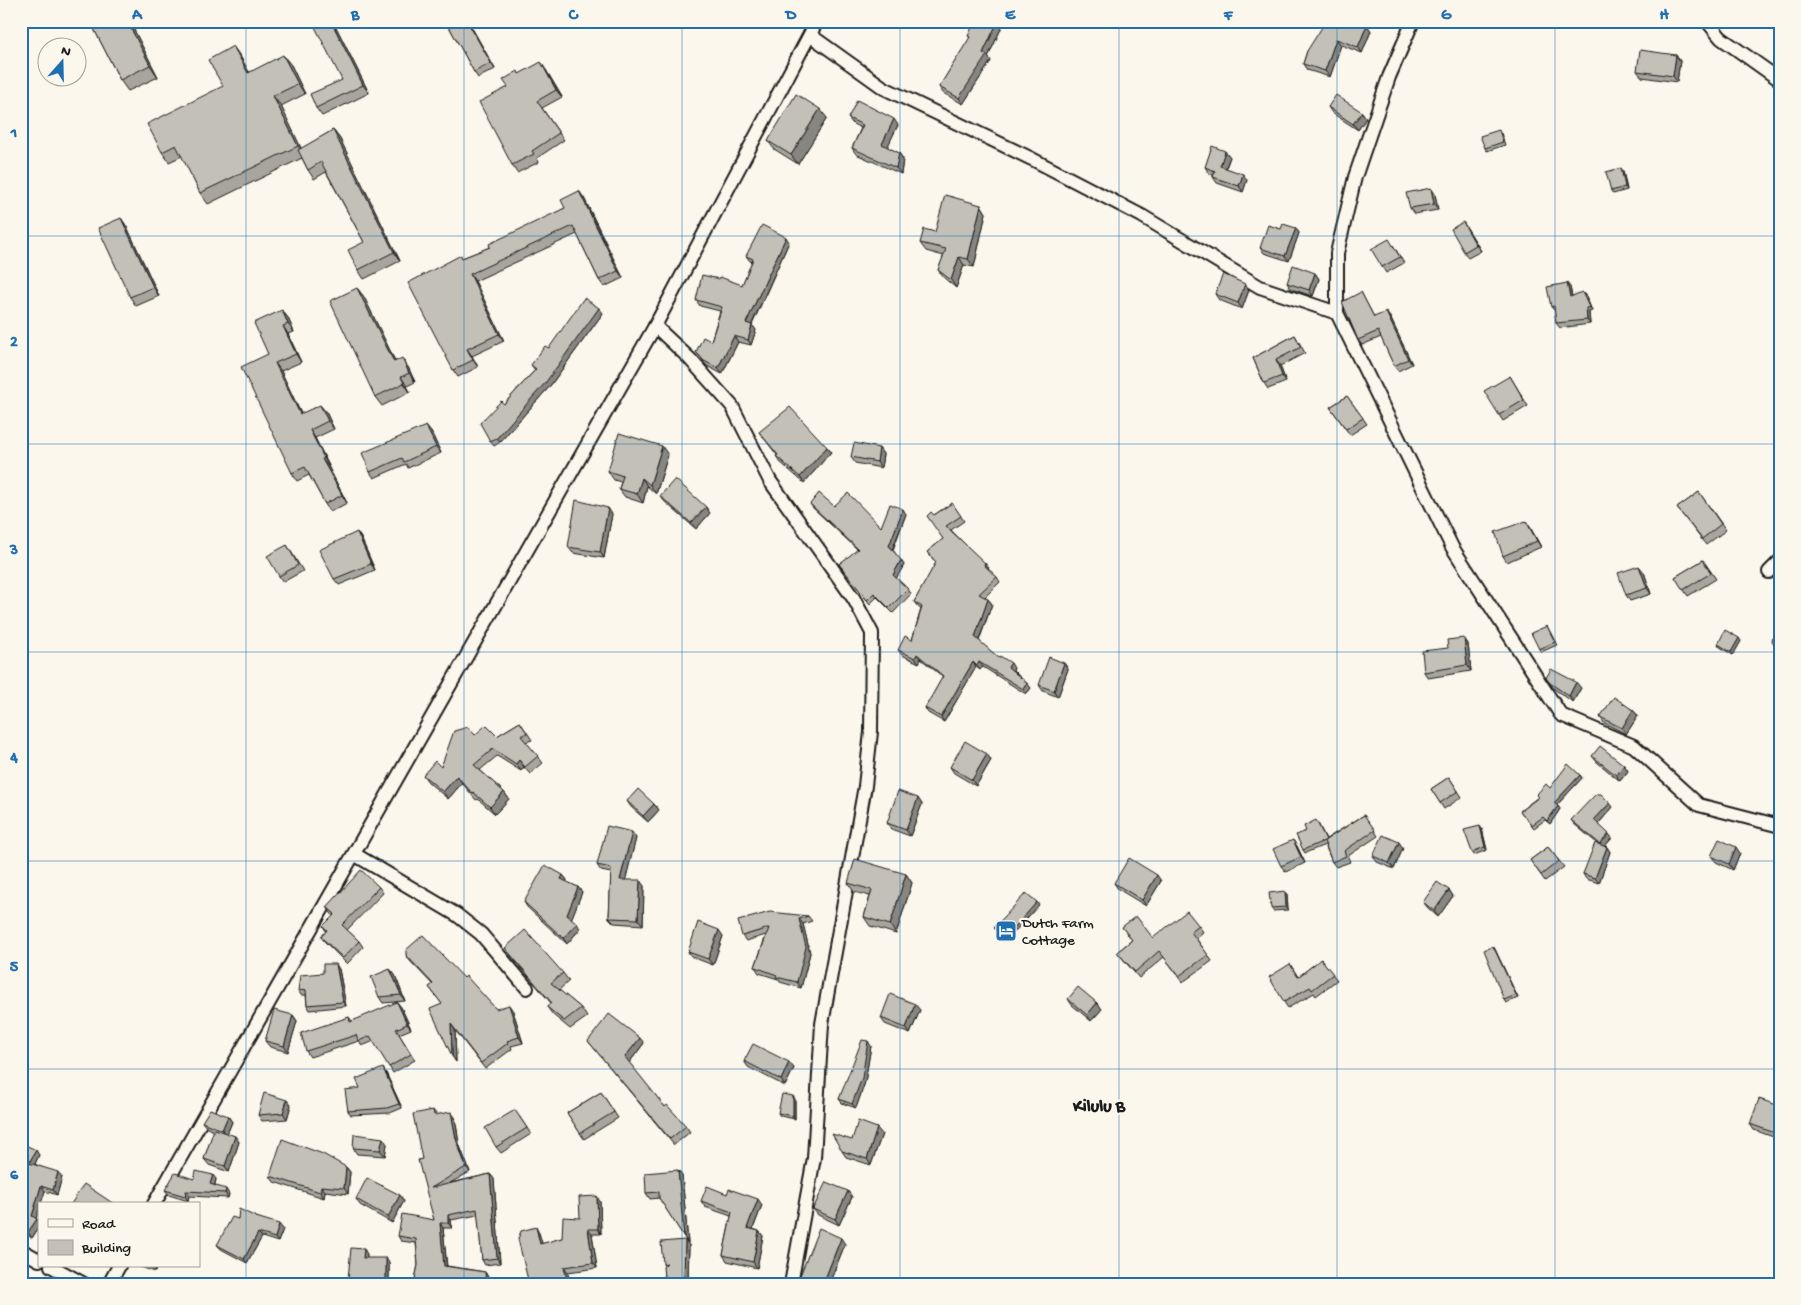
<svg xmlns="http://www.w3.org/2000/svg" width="1801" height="1305" font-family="'Gochi Hand',sans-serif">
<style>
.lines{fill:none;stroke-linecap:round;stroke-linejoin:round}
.street-casing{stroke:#1c1c1c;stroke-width:16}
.street{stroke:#fbf7ec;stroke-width:12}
.wall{fill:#a8a59e;stroke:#1c1c1c}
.shaded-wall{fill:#888681;stroke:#1c1c1c}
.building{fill:#c3c0b8;stroke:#1c1c1c}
.grid{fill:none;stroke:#1f6fb2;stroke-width:1;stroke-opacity:0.55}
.labels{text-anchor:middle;stroke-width:4.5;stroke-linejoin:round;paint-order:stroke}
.poi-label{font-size:15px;fill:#1c1c1c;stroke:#fbf7ec;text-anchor:start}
.quarter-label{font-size:18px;font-weight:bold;fill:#1c1c1c;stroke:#fbf7ec}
.neatline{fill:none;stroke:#1f6fb2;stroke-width:2}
.grid-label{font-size:16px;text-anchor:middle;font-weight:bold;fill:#1f6fb2}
</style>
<rect width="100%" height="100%" fill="#fbf7ec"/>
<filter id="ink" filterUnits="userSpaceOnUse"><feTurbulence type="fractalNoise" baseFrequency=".02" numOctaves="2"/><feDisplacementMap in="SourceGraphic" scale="10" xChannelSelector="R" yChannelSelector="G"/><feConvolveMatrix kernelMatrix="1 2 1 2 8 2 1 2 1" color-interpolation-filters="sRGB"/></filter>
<g filter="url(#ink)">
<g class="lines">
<!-- street casing -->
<g class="street-casing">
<g id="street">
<polyline points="1413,21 1389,77 1355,177 1337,253 1337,313 1452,547 1561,715 1634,746 1699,805 1780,826"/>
<polyline points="1707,21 1721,38 1780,80"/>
<polyline points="810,35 884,88 1032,159 1142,216 1260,287 1337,313"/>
<polyline points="655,326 689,358 732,406 770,481 854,599 872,633 871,732 865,786 822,1024 814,1158 791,1284"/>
<polyline points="1769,572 1780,561"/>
<polyline points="354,854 457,915 481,934 527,988"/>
<polyline points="154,1204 655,326 817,21"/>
<polyline points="21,1250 39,1260"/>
<polyline points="51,1266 84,1284"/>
<polyline points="109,1284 119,1266"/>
</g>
</g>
<!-- street -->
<use href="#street" class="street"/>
</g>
<!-- wall -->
<g class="wall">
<polygon points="90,21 131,21 130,22 158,77 128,91 120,80"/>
<polygon points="321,21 332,21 335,25 369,93 322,116 316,108 342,80"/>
<polygon points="446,21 468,21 495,69 478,78 474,72"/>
<polygon points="1004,22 988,57 991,61 963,104 943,93 939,87 970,38 968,36"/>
<polygon points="1367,25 1371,31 1362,53 1341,45 1330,77 1307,70 1303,64 1307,51"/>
<polygon points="1676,55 1680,61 1677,82 1642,77 1637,71"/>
<polygon points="240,56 249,72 291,65 305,94 281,106 301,149 333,130 340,139 400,261 364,279 358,270 364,242 326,172 314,179 308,170 302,158 208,204 200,193 182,156 169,162 162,152 223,86"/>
<polygon points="546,70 562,97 542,108 564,140 537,158 539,162 517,173 512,165 508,87 519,74"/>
<polygon points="1328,107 1362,112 1366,118 1358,130 1332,113"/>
<polygon points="827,118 798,164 774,149 768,141"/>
<polygon points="848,118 898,125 887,147 899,153 903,159 901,174 856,154 852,148 861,128 853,124"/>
<polygon points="1501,133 1505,145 1487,151 1485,148"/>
<polygon points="1225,151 1230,157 1226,168 1247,180 1243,192 1217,183 1213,177 1213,175 1209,173 1205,167"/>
<polygon points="1623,171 1627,190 1613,194 1611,191"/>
<polygon points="1431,188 1435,194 1438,210 1414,214 1410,208"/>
<polygon points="579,191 584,198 623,278 604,287 599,280 577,234 475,281 504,341 472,356 478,367 458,377 453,370 462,258 490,247 565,208"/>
<polygon points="981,205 986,213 974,267 964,265 956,288 944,278 938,270 944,256 926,251 920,243 935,232"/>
<polygon points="121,218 127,227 159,296 136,306 130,297"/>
<polygon points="1296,228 1299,233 1289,261 1264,253 1260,248 1281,229"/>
<polygon points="1467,228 1481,251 1468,258 1464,252"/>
<polygon points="789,242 752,325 756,330 751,345 738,342 722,374 707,366 696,352 711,341 720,311 700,306 696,300 742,285 752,262 750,261 746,256"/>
<polygon points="1393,245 1404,263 1386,273 1382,267"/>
<polygon points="1315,273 1319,279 1313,296 1291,289 1287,283"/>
<polygon points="1570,287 1572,296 1586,296 1592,311 1589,312 1590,324 1560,328 1556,323 1555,311 1551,307"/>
<polygon points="357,288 364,297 395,361 408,367 415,382 407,386 410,392 382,406 375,397"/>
<polygon points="1249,290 1242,309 1219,300 1215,294"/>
<polygon points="1361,292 1374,317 1390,317 1412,364 1398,371 1394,366 1381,337 1362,345 1358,340"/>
<polygon points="282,310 288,318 294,332 288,334 301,362 281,371 301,414 326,412 334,429 315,438 329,466 328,466 347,503 330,512 325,504 309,475 297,481 292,473 268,354"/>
<polygon points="603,313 550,386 500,442 494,446 490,441 504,404 535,370 531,365 549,348"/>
<polygon points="1295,335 1305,353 1280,366 1286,382 1268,389 1264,383 1253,358"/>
<polygon points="1510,376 1528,406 1503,421 1499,415"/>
<polygon points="1347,396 1367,424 1350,435 1330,407"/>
<polygon points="431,432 441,453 408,468 406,464 374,478 370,472"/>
<polygon points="759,432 827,447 831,452 804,483 780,462 776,456 777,455"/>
<polygon points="879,448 883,454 881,468 855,463 851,457"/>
<polygon points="668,455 656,494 647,486 643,503 625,497 619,489 621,482 614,480 608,471"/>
<polygon points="1699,492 1726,530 1706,545 1677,508"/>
<polygon points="660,496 710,513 696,529 665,502"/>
<polygon points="952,503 964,521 951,530 989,568 988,569 997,577 1000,582 985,597 988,599 992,604 979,641 999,658 1014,668 1013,670 1031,688 1026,694 983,667 980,670 976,667 944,722 928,713 925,708 943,677 921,659 919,663 902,655 898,650 912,640 921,609 918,607 914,602 936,563 927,552 943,539 934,515"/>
<polygon points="810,504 834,506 881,527 906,514 893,550 904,565 896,578 908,589 911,594 893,613 877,597 870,604 839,564 858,550 813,508"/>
<polygon points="612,514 604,558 573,553 568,547"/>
<polygon points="1530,527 1541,547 1507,562 1503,556"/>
<polygon points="357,532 361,538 375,570 339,585 334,579"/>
<polygon points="287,545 303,571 283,582 279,576"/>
<polygon points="1703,560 1716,579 1688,596 1675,577"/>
<polygon points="1644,572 1651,594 1630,601 1626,595"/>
<polygon points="1547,626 1557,645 1541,652 1539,649"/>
<polygon points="1464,638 1468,644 1471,671 1428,678 1424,672 1448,648"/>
<polygon points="1741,641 1733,655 1720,647 1718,644"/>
<polygon points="1064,663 1068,669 1058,697 1043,691 1039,685"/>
<polygon points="1546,678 1581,688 1573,702 1554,689"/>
<polygon points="1633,710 1638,716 1626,734 1604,723 1600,717"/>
<polygon points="520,722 532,740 526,742 543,763 530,774 524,767 521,771 497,756 480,770 504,792 509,799 495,814 478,799 476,800 462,783 448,799 428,782 423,775 441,767 475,735 497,736"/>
<polygon points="1592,756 1624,765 1628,771 1620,781 1597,762"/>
<polygon points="991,760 976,786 954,773 950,767"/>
<polygon points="1580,775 1582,778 1557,805 1560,809 1550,824 1545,820 1534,828 1520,811 1538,797 1536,795"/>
<polygon points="1449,777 1462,797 1444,809 1431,789"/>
<polygon points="627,801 654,804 659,810 648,822 631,807"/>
<polygon points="922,804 910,836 891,829 887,823"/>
<polygon points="1613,807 1598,824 1612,838 1605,846 1607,847 1610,852 1599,883 1586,879 1583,874 1598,844 1574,824 1571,820"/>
<polygon points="1364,815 1378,836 1348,856 1350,862 1336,867 1332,862 1325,845 1305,853 1303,850 1318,823 1326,839"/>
<polygon points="1482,829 1487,850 1474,855 1472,852"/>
<polygon points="636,838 625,880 644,886 643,925 614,923 609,918 611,873 601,871 597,865"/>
<polygon points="1297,846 1305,863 1286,872 1281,866"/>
<polygon points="1548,847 1564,867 1545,881 1530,860"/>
<polygon points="1403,848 1394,869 1377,862 1373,856"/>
<polygon points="1740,853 1733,870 1716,862 1711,856"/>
<polygon points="906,874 912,883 896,934 870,926 864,917 870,896 854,892 848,883"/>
<polygon points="563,875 567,880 566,882 578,887 582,892 571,919 580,929 567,944 527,907 524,902"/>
<polygon points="1161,881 1146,906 1118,889 1114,883"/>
<polygon points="379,887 383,893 347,930 359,941 363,947 347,964 325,942 321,937 326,931 323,926 333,916 327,907"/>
<polygon points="1449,890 1453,896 1438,917 1428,908 1423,902"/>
<polygon points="1287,894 1288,910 1273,911 1271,908"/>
<polygon points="808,916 812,921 803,924 810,953 801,988 780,982 778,979 759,973 755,967 766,935 746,941 742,936"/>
<polygon points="1199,926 1203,932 1196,938 1212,961 1183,982 1164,957 1139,978 1122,958 1117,952 1132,940 1122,927 1153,938"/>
<polygon points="723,936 713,965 692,957 688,952"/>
<polygon points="1493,946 1518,998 1506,1003 1504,1000"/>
<polygon points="505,948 563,973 569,981 559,990 581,1008 587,1017 570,1029 553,1015 547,1007 551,1003 511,956"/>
<polygon points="406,955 464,978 496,1009 513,1011 523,1043 511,1046 512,1049 485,1069 455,1030 456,1062 452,1056 442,1004 429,987 433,985 410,961"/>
<polygon points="1321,959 1337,980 1316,996 1314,993 1288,1008 1284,1002 1290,964 1298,977"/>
<polygon points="339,969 346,1006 310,1010 307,1005 306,995 301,995 298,991 323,973"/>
<polygon points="390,969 395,975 405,1001 383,1003 379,997"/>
<polygon points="1068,999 1097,1003 1102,1009 1091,1021 1072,1005"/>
<polygon points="401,1007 411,1029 399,1034 415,1060 393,1073 374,1041 362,1046 359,1041 310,1057 306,1051 349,1017 352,1021"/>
<polygon points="920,1010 910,1034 885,1024 881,1018"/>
<polygon points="293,1015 297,1021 288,1052 270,1047 265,1041"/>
<polygon points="588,1041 644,1043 629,1063 665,1107 686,1126 690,1132 674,1145"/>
<polygon points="871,1046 865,1082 856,1108 842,1103 839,1099"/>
<polygon points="744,1061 794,1068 785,1086 748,1067"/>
<polygon points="386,1073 402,1108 390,1113 351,1115 348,1111 360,1088"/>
<polygon points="601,1092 618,1118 584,1139 567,1113"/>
<polygon points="795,1099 795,1119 780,1116 778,1113"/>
<polygon points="291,1105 287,1119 262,1121 258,1115"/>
<polygon points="1780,1106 1779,1139 1754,1130 1750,1124"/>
<polygon points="433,1110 437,1115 455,1117 459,1144 470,1172 450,1183 490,1174 494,1179 500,1263 485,1265 482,1260 478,1215 451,1220 452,1228 443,1228 447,1266 485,1272 488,1277 489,1284 414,1284 418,1265 416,1243 401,1241 398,1236 434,1220 422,1159"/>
<polygon points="228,1116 232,1122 227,1134 235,1136 239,1142 229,1172 209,1165 204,1159 214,1131 207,1128 202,1122"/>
<polygon points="519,1116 531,1134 501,1153 496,1147"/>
<polygon points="882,1134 871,1165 846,1157 842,1151 852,1140"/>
<polygon points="387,1144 385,1156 357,1154 353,1148"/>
<polygon points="21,1150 39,1155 35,1164 62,1177 57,1195 45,1191 39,1204 39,1210 36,1218 39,1222 39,1227 32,1238 21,1231"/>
<polygon points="346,1167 350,1172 348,1194 325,1191 324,1198 274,1182 270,1176"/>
<polygon points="678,1170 682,1175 688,1243 659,1198 650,1199 646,1193"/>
<polygon points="194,1179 216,1179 215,1185 229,1194 228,1198 189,1196 188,1201 169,1195 165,1190"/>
<polygon points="727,1194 762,1205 753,1229 759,1231 763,1236 757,1268 727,1261 723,1255 731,1216 705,1207 701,1201"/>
<polygon points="852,1197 839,1225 818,1215 813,1209"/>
<polygon points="356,1199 404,1201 392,1223 360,1205"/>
<polygon points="600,1202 601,1234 592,1234 597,1268 568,1272 529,1284 539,1233 542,1244 562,1238 580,1218"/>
<polygon points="256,1217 283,1229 278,1242 262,1237 247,1263 221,1249 217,1245 238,1219"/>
<polygon points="845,1244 829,1284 803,1284 799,1278"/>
<polygon points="689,1245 688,1283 667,1282 664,1277 664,1266 663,1264"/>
<polygon points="367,1254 366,1258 389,1262 389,1284 351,1283 348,1279"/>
<polygon points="138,1266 157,1266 155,1272"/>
</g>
<!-- shaded-wall -->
<g class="shaded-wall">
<polygon points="127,21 130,22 158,77 150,65"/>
<polygon points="331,21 335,25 369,93 363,85"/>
<polygon points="467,21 468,21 495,69 491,63"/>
<polygon points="998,21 1004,22 988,57 991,61 963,104 959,98 983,53"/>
<polygon points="1367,25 1371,31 1362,53 1358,47"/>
<polygon points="1336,39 1341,45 1330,77 1325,71"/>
<polygon points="233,46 240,56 255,83 248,73"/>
<polygon points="283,55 291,65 305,94 298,84"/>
<polygon points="1676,55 1680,61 1677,82 1673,76"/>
<polygon points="541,62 546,70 562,97 556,90"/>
<polygon points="273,96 281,106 305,156 298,146"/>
<polygon points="820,109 827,118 798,164 791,155"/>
<polygon points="1362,112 1366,118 1358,130 1353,124"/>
<polygon points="894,119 898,125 886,150 882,144"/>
<polygon points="333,130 340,139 400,261 394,252"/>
<polygon points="1225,151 1230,157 1224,172 1220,166"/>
<polygon points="899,153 903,159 901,174 896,168"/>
<polygon points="1621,168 1623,171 1627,190 1625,187"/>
<polygon points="1243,174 1247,180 1243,192 1239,186"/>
<polygon points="1431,188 1435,194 1438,210 1434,204"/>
<polygon points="579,191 584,198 623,278 618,271"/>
<polygon points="981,205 986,213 974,267 968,259"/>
<polygon points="121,218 127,227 159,296 153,287"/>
<polygon points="1463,222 1467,228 1481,251 1476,245"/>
<polygon points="1296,228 1299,233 1289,261 1285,256"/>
<polygon points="786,237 789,242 750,328 746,323"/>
<polygon points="959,257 964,265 956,288 951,280"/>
<polygon points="1315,273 1319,279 1313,296 1309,290"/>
<polygon points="470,274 475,281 504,341 499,334"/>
<polygon points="1567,283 1570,287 1573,302 1570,297"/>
<polygon points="1245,284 1249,290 1242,309 1238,303"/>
<polygon points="357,288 364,297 400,371 394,362"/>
<polygon points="1582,292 1586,296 1592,311 1589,307"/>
<polygon points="599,308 603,313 550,386 500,442 497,438"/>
<polygon points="1586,308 1589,312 1590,324 1587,320"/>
<polygon points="282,310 288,318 294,332 288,324"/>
<polygon points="1386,312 1390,317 1412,364 1408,359"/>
<polygon points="752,325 756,330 751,345 748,340"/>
<polygon points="283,326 288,334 301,362 296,354"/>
<polygon points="734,336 738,342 722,374 718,368"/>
<polygon points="467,349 472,356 478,367 473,360"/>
<polygon points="402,358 408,367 415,382 409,373"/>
<polygon points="1276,360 1280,366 1286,382 1282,376"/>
<polygon points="275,363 281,371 305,422 300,414"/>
<polygon points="401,377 407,386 410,392 404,383"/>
<polygon points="320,405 326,412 334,429 328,421"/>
<polygon points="426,426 431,432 441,453 436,447"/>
<polygon points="310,430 315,438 329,466 324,458"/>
<polygon points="662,446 668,455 656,494 650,485"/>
<polygon points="827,447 831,452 804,483 800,477"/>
<polygon points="879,448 883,454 881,468 877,462"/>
<polygon points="322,459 328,466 347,503 342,495"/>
<polygon points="642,478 647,486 643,503 637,494"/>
<polygon points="706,507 710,513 696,529 691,523"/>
<polygon points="608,508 612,514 604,558 600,552"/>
<polygon points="903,509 906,514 892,550 889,546"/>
<polygon points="1526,521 1530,527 1541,547 1537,541"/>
<polygon points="357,532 361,538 375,570 371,564"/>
<polygon points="901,560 904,565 896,579 893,575"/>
<polygon points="985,563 989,568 987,570 984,565"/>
<polygon points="1639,566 1644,572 1651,594 1647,588"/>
<polygon points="988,599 992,604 978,642 975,637"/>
<polygon points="1464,638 1468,644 1471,671 1467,665"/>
<polygon points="1739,638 1741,641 1733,655 1731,652"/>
<polygon points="917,654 921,659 919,663 915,658"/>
<polygon points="973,662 976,667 944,722 941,717"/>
<polygon points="979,662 983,667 980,670 976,665"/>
<polygon points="1011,663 1014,668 1012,672 1008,667"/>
<polygon points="1064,663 1068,669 1058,697 1054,691"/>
<polygon points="1576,682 1581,688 1573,702 1569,696"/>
<polygon points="1027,683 1031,688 1026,694 1023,689"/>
<polygon points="1633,710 1638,716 1626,734 1622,728"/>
<polygon points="987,754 991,760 976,786 972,780"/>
<polygon points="519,760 524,767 521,771 516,764"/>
<polygon points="1624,765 1628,771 1620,781 1616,775"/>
<polygon points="1580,775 1582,778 1556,806 1554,803"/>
<polygon points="457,776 462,783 448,799 443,792"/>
<polygon points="504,792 509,799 495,814 490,807"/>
<polygon points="918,798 922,804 910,836 906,830"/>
<polygon points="1610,803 1613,807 1597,825 1594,820"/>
<polygon points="654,804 659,810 648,822 643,816"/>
<polygon points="1558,806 1560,809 1550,824 1547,821"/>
<polygon points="1480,826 1482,829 1487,850 1485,847"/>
<polygon points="632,832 636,838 624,886 620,880"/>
<polygon points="1609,834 1612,838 1603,848 1600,844"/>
<polygon points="1293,840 1297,846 1305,863 1301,857"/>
<polygon points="1399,842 1403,848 1394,869 1389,863"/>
<polygon points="1607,847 1610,852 1599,883 1595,878"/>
<polygon points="1736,847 1740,853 1733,870 1729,864"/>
<polygon points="906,874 912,883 896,934 890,925"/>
<polygon points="563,875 567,880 564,885 561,879"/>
<polygon points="1157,875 1161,881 1146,906 1142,900"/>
<polygon points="640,880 644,886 643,925 638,919"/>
<polygon points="578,887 582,892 571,920 567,915"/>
<polygon points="1449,890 1453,896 1438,917 1434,911"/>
<polygon points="1285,891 1287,894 1288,910 1286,907"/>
<polygon points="1037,902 1039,905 1007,940 1005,938"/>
<polygon points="799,919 803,924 810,953 801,988 797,982"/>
<polygon points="577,923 580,929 567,944 563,938"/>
<polygon points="719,930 723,936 713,965 708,959"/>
<polygon points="1493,946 1495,949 1518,998 1516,995"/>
<polygon points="336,964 339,969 346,1006 343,1002"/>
<polygon points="390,969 395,975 405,1001 401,995"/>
<polygon points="397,1002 401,1007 411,1029 407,1024"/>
<polygon points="1097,1003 1102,1009 1091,1021 1087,1015"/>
<polygon points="915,1004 920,1010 910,1034 906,1028"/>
<polygon points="509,1005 513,1011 523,1043 519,1037"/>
<polygon points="293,1015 297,1021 288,1052 284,1046"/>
<polygon points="451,1024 455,1030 456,1062 452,1056"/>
<polygon points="640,1038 644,1043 629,1063 625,1057"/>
<polygon points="868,1041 871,1046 865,1082 856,1108 852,1104"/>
<polygon points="789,1062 794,1068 785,1086 781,1080"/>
<polygon points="383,1068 386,1073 402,1108 399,1104"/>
<polygon points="793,1096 795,1099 795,1119 793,1116"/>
<polygon points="287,1100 291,1105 287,1119 283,1113"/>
<polygon points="451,1112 455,1117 459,1144 470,1172 466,1167 456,1139"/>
<polygon points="228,1116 232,1122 226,1136 222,1130"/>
<polygon points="1780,1120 1780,1138 1779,1139 1775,1133"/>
<polygon points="877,1128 882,1134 871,1165 867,1159"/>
<polygon points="235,1136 239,1142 229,1172 225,1166"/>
<polygon points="383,1138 387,1144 385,1156 380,1150"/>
<polygon points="36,1150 39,1155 33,1168 29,1163"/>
<polygon points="346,1167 350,1172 348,1194 344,1188"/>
<polygon points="678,1170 682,1175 688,1243 684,1237"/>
<polygon points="58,1172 62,1177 57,1195 53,1190"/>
<polygon points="490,1174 494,1179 500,1263 497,1258"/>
<polygon points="213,1175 216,1179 214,1189 210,1184"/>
<polygon points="41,1186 45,1191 41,1204 39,1204 39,1210 35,1221 32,1216"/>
<polygon points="321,1186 325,1191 324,1198 320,1192"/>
<polygon points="226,1189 229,1194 228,1198 225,1193"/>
<polygon points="186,1191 189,1196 188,1201 185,1196"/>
<polygon points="848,1191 852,1197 839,1225 835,1219"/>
<polygon points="400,1195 404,1201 392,1223 388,1217"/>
<polygon points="597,1196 600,1202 601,1234 598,1229"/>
<polygon points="758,1199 762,1205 751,1234 747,1228"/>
<polygon points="448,1215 451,1220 452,1228 448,1223"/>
<polygon points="37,1219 39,1222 39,1227 32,1238 28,1232"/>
<polygon points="440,1223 443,1228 447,1271 444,1266"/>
<polygon points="279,1224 283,1229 278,1242 275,1238"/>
<polygon points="536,1227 539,1233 544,1249 540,1244"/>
<polygon points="588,1229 592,1234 597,1268 593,1263"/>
<polygon points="759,1231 763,1236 757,1268 753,1262"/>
<polygon points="258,1233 262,1237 247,1263 244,1259"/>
<polygon points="841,1238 845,1244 829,1284 823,1284"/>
<polygon points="685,1240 689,1245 688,1283 684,1279"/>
<polygon points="364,1249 367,1254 366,1263 363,1258"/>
<polygon points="386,1258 389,1262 389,1284 386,1284"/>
<polygon points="151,1266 157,1266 155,1272"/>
<polygon points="564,1267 568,1272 570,1284 568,1284"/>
<polygon points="485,1272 488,1277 489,1284 486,1284"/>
<polygon points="346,1278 350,1284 346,1284"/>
</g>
<!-- building -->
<g class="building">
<polygon points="90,21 127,21 150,65 120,80"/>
<polygon points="321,21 331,21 363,85 316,108 310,94 342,80 314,25"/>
<polygon points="446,21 467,21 491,63 474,72"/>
<polygon points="975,21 998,21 983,53 987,55 959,98 939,87 970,37 968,36"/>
<polygon points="1326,21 1357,21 1367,25 1358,47 1336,39 1325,71 1303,64 1307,51"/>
<polygon points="233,46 248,73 283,55 298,84 273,96 298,146 200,193 176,145 162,152 147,124 223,86 208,60"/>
<polygon points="1640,50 1676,55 1673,76 1637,71"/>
<polygon points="541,62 556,90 537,101 559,133 532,151 534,154 512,165 479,102 508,87 503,80 518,71 519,74"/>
<polygon points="796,94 820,109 791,155 768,141"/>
<polygon points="1336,95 1362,112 1353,124 1328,107"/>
<polygon points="857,100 894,119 882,144 899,153 896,168 852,148 863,125 848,118"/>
<polygon points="333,130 394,252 358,270 348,250 364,242 321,162 308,170 298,150"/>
<polygon points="1499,130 1503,142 1485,148 1480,136"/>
<polygon points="1212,146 1225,151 1220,166 1243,174 1239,186 1213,177 1215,171 1205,167"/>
<polygon points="1621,168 1625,187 1611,191 1606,172"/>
<polygon points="1431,188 1434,204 1410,208 1406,193"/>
<polygon points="579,191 618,271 599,280 573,226 470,274 499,334 467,349 473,360 453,370 408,283 461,255 462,258 490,247 489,244 565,208 561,200"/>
<polygon points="945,195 981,205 968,259 959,257 951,280 938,270 946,249 920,243 924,229 935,232"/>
<polygon points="121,218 153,287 130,297 98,228"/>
<polygon points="1463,222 1476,245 1464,252 1451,229"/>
<polygon points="1283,224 1296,228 1285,256 1260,248 1268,225 1281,229"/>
<polygon points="762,225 786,237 746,323 752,325 748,340 734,336 718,368 704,361 696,352 703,337 711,341 722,307 696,300 702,275 719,279 720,277 742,285 753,259 746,256"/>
<polygon points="1389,239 1400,257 1382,267 1371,249"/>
<polygon points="1293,265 1315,273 1309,290 1287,283"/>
<polygon points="1223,274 1245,284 1238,303 1215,294"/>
<polygon points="1567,283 1570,297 1582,292 1589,307 1586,308 1587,320 1556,323 1554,306 1551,307 1547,287"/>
<polygon points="357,288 394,362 402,358 409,373 401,377 404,383 375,397 330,301"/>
<polygon points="1361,292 1374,317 1386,312 1408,359 1394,366 1378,331 1358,340 1342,302"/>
<polygon points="584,298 599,308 546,382 497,438 490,441 480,423 501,401 504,404 536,369 531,365 545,346 549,348"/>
<polygon points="282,310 288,324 283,326 296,354 275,363 300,414 320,405 328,421 310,430 324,458 322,459 342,495 325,504 305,467 292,473 241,367 268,354 254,323"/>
<polygon points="1295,335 1301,347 1276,360 1282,376 1264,383 1253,358"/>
<polygon points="1510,376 1524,400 1499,415 1484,391"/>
<polygon points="1347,396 1363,418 1346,429 1330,407"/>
<polygon points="790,407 827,447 800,477 776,456 778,455 759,432"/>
<polygon points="426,426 436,447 404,462 402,458 370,472 362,453"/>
<polygon points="619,433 662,446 650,485 642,478 637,494 619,489 623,476 608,471"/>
<polygon points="854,443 879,448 877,462 851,457"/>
<polygon points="675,479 706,507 691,523 660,496"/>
<polygon points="1699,492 1721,524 1702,539 1677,508"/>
<polygon points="819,493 834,506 848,493 881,527 890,504 903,509 889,546 901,560 893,575 908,589 889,608 874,593 867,600 839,564 858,549 810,504"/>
<polygon points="576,500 608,508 600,552 568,547"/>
<polygon points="952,503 961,516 946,526 985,563 984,565 997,577 979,594 988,599 975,637 999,658 1000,656 1011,663 1008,667 1027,683 1023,689 979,662 976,665 973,662 941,717 925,708 943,676 917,654 915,658 898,650 905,636 912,640 922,607 914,602 936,562 927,552 943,539 927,516 931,512 934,515"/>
<polygon points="1526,521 1537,541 1503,556 1495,532"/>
<polygon points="357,532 371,564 334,579 319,550"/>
<polygon points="287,545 298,565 279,576 267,556"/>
<polygon points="1703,560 1711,573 1683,590 1675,577"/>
<polygon points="1639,566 1647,588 1626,595 1618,573"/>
<polygon points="1547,626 1555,642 1539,649 1531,633"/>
<polygon points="1725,630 1739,638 1731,652 1718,644"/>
<polygon points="1780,633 1780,653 1771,639"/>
<polygon points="1464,638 1467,665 1424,672 1422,651 1448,648 1447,640"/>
<polygon points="1049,657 1064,663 1054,691 1039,685"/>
<polygon points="1551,669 1576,682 1569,696 1550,683 1546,678"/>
<polygon points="1614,697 1633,710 1622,728 1600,717"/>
<polygon points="520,722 527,733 521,736 538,756 525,767 519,760 516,764 493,749 474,765 504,792 490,807 473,792 472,793 457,776 443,792 423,775 435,761 441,767 454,731 468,727 475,735 486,725 497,736"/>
<polygon points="965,741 987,754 972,780 950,767"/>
<polygon points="1600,746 1624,765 1616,775 1592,756"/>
<polygon points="1568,764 1580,775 1554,803 1558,806 1547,821 1543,817 1532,825 1520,811 1539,797 1536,795 1546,784 1550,788"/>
<polygon points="1449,777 1458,791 1440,803 1431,789"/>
<polygon points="638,789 654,804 643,816 627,801"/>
<polygon points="898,791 918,798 906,830 887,823"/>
<polygon points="1596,794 1601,794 1610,803 1594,820 1609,834 1600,844 1571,820"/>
<polygon points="1364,815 1375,830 1344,851 1346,856 1332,862 1324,841"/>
<polygon points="1316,820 1326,840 1324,841 1303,850 1296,835 1306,831 1304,826"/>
<polygon points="607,826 632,832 620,880 640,880 638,919 609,918 611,868 597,865"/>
<polygon points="1480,826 1485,847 1472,852 1464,830"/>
<polygon points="1383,835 1399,842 1389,863 1373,856"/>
<polygon points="1719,839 1736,847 1729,864 1711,856"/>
<polygon points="1293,840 1301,857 1281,866 1273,849"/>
<polygon points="1595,843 1607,847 1595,878 1583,874"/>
<polygon points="1548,847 1559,861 1541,875 1530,860"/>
<polygon points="1129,858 1157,875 1142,900 1114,883"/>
<polygon points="855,859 906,874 890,925 864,917 872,890 848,883"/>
<polygon points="545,865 563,875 561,879 578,887 567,915 577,923 563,938 524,902"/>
<polygon points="361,870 379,887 342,925 359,941 343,958 321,937 327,930 323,926 335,914 327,907"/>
<polygon points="1437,882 1449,890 1434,911 1423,902"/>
<polygon points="1285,891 1286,907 1271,908 1269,893"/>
<polygon points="1026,893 1037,902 1005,938 994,928"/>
<polygon points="1187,911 1199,926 1191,932 1208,955 1179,976 1159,951 1135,972 1117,952 1132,940 1122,927 1136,916 1153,938"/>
<polygon points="770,912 808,916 799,919 806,947 797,982 776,977 777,975 755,967 769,928 742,936 738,921"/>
<polygon points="698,922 719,930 708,959 688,952"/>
<polygon points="525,930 563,973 551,983 581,1008 564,1021 547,1007 551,1002 505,948"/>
<polygon points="423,935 464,978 466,976 496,1009 509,1005 519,1037 507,1041 508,1043 481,1063 451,1024 452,1056 430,1009 442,1004 429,987 433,984 406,955 406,950"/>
<polygon points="1493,946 1516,995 1504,1000 1484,950"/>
<polygon points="1321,959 1333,974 1312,990 1310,987 1284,1002 1269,977 1290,964 1298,977"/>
<polygon points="323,964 336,964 343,1002 307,1005 306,990 298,991 300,975 323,973"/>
<polygon points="390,969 401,995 379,997 371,977"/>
<polygon points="1078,987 1097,1003 1087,1015 1068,999"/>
<polygon points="890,994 915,1004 906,1028 881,1018"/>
<polygon points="397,1002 407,1024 396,1029 411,1054 389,1067 370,1036 359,1041 356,1035 306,1051 301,1033 349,1017 350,1022"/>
<polygon points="274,1010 293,1015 284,1046 265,1041"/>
<polygon points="609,1014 640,1038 625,1057 665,1107 667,1105 686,1126 670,1139 588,1041"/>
<polygon points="862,1040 868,1041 862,1078 852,1104 839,1099"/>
<polygon points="753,1044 789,1062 781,1080 744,1061"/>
<polygon points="383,1068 399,1104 387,1108 348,1111 345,1090 360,1088 356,1079"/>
<polygon points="601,1092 614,1112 580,1133 567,1113"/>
<polygon points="264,1093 287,1100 283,1113 258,1115"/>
<polygon points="782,1094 793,1096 793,1116 778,1113"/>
<polygon points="1759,1099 1780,1106 1780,1120 1775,1133 1750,1124"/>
<polygon points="210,1109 228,1116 222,1130 202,1122"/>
<polygon points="433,1110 434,1115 451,1112 456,1139 466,1167 431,1188 490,1174 497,1258 482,1260 477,1209 448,1215 448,1223 440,1223 444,1266 485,1272 486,1284 472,1284 447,1280 447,1284 414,1284 418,1265 416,1239 398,1236 402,1214 434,1220 418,1160 422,1159 413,1114"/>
<polygon points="515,1110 527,1128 496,1147 485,1128"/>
<polygon points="858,1121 877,1128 867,1159 842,1151 832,1134 852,1140"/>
<polygon points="214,1129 235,1136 225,1166 204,1159"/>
<polygon points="354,1134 383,1138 380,1150 353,1148"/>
<polygon points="282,1139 323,1154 346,1167 344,1188 321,1186 320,1192 270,1176"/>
<polygon points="23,1144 36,1150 29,1163 58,1172 53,1190 41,1186 32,1216 37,1219 28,1232 21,1228 21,1150"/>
<polygon points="678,1170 684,1237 659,1198 659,1192 646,1193 645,1173"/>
<polygon points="196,1171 213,1175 210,1184 226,1189 225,1193 186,1191 185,1196 165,1190 175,1173 194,1179"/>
<polygon points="367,1178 400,1195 388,1217 356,1199"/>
<polygon points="826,1182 848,1191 835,1219 813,1209"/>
<polygon points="84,1184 114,1204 71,1204"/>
<polygon points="707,1186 727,1194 729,1189 758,1199 747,1228 759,1231 753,1262 723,1255 732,1212 701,1201"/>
<polygon points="597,1196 598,1229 588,1229 593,1263 564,1267 568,1284 529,1284 518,1239 521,1231 536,1227 540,1244 562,1238 563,1217 580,1218 579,1197"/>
<polygon points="239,1209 256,1217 279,1224 275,1238 258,1233 244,1259 217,1245 232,1217 238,1219"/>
<polygon points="819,1228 841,1238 823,1284 813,1284 799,1278"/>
<polygon points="685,1240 684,1279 664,1277 663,1267 667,1263 663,1264 661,1242"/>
<polygon points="351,1248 364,1249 363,1258 386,1258 386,1284 377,1284 348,1279"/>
<polygon points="330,1277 346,1278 346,1284 330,1284"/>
<polygon points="652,1279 657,1284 647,1284"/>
</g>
</g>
<!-- grid -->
<path class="grid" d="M246,21V1284M464,21V1284M682,21V1284M900,21V1284M1119,21V1284M1337,21V1284M1555,21V1284M21,236H1780M21,444H1780M21,652H1780M21,861H1780M21,1069H1780"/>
<!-- icons -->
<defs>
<g id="hotel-square" transform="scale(1.125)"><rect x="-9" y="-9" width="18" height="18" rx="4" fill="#1f6fb2" stroke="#fbf7ec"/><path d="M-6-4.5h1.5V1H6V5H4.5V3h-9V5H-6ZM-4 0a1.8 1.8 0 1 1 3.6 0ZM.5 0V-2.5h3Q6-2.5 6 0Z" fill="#fff"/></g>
</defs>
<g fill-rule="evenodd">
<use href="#hotel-square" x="1006" y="931"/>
</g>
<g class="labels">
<!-- poi labels -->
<g class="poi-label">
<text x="1022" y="927">Dutch Farm<tspan x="1022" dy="17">Cottage</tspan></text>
</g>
<!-- quarter labels -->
<g class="quarter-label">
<text x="1099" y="1111">Kilulu B</text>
</g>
</g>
<!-- margin -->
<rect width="1801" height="1305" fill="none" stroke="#fbf7ec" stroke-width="55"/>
<!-- legend -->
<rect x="38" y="1202" width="162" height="65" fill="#fbf7ec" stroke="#a29f99"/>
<rect x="48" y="1219" width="25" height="8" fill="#fbf7ec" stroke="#a29f99"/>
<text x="82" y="1228" font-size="15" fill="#1c1c1c">Road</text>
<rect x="48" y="1240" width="25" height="15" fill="#c3c0b8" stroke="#a29f99"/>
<text x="82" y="1252" font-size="15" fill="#1c1c1c">Building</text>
<!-- north arrow -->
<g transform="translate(62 62) rotate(20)"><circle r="24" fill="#fbf7ec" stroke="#a29f99"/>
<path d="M0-4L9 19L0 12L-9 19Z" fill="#1f6fb2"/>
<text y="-8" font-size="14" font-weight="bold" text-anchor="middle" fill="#1c1c1c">N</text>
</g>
<rect x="28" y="28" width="1746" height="1250" class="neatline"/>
<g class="grid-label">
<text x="137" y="19">A</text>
<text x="355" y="19">B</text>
<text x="573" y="19">C</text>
<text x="791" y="19">D</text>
<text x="1010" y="19">E</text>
<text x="1228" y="19">F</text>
<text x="1446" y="19">G</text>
<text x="1664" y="19">H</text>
<text x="14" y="137">1</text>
<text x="14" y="346">2</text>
<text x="14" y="554">3</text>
<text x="14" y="762">4</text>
<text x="14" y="971">5</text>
<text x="14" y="1179">6</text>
</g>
</svg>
